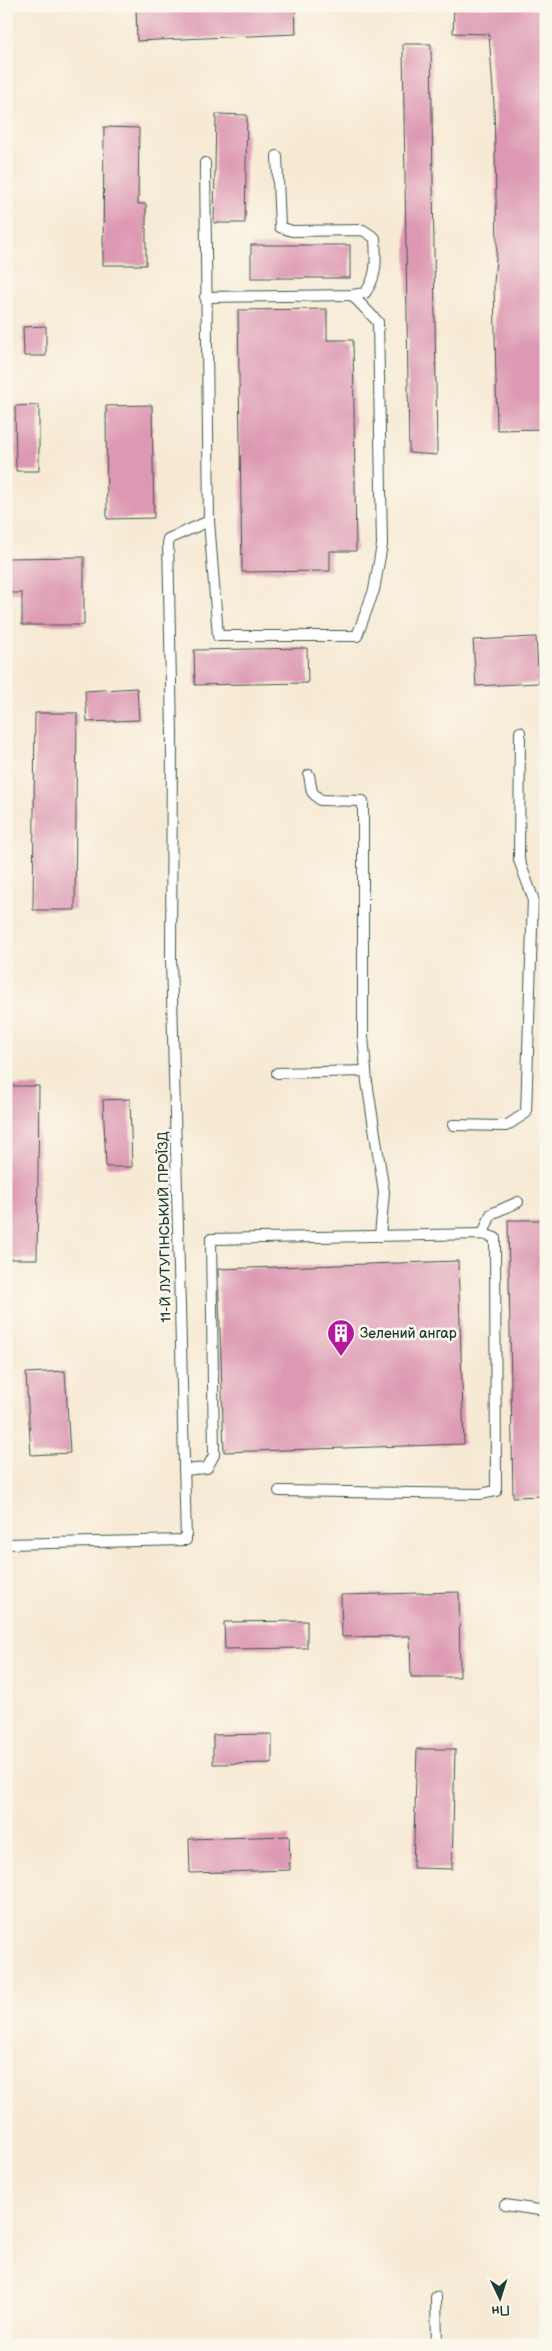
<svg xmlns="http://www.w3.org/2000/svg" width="552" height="2351" font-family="'Balsamiq Sans',sans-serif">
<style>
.building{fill:#dd99b3}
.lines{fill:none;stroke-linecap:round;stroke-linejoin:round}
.lane-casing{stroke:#3f574c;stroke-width:12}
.lane{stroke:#fff;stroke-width:10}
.labels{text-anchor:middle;stroke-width:5;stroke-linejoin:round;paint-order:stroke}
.street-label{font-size:14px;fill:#1f3d34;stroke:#fbf7ec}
.poi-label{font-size:14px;fill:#1f3d34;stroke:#fbf7ec;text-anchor:start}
</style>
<rect width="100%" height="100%" fill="#fbf7ec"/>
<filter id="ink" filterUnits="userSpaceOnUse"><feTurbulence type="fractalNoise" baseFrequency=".02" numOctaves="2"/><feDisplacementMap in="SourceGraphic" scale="10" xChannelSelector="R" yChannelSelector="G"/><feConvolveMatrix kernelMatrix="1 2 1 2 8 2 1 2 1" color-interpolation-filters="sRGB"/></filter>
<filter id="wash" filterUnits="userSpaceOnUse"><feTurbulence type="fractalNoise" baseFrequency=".0096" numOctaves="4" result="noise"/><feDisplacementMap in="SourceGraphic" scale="20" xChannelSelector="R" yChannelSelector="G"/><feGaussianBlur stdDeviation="1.12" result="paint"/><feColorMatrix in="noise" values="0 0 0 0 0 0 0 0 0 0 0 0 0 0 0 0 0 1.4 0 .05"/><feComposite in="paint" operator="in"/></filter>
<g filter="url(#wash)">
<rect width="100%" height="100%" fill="#f7ead5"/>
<g id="blocks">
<!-- building -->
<g class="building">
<polygon points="136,6 295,6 296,34 137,41"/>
<polygon points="454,6 546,7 546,429 497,430 494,283 497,246 494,104 489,34 453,33"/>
<polygon points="403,44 431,44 437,455 409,453"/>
<polygon points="216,114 247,115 245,223 214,223"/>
<polygon points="104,127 139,128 138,204 146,204 146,265 103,265"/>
<rect x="251" y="245" width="99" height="33"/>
<polygon points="327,309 327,340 353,340 356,551 330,551 330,571 242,572 238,310"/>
<polygon points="46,326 46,356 24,356 23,327"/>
<polygon points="39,405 39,471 16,471 15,406"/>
<polygon points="152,405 154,518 107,519 106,406"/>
<polygon points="84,557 84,625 22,625 22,593 6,593 6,558"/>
<polygon points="536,637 539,683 476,686 473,640"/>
<polygon points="307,648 308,683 195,685 194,650"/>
<polygon points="137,688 139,720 87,722 85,691"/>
<polygon points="35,713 77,713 75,910 33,910"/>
<polygon points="6,1086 39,1086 37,1259 6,1259"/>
<polygon points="130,1099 132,1167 106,1167 103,1100"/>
<polygon points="508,1220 541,1220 542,1269 546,1269 546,1322 541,1322 545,1496 513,1497"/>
<polygon points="458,1261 464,1444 224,1452 218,1269"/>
<polygon points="65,1371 70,1453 31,1455 26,1373"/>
<polygon points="459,1592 460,1677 411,1677 410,1636 342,1637 341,1595"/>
<polygon points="307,1621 307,1648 225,1649 224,1622"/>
<polygon points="272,1734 272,1763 213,1764 213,1735"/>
<polygon points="417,1749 455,1749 452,1869 413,1868"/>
<polygon points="289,1836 290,1870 190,1873 189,1839"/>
</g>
</g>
</g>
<g filter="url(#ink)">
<use href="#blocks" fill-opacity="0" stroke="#3f574c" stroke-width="1"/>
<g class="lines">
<!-- lane casing -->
<g class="lane-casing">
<g id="lane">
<path d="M205,297L352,295L365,293C378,276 376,258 375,238L363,230L292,231L280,227L277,156"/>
<polyline points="209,521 218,636 357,636 374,590 382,545 378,322 352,295"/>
<polyline points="309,775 312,792 320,800 363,801 363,1036 367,1082 384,1192 380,1236"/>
<polyline points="277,1073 366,1071"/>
<polyline points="453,1125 506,1126 526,1113 533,898 519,860 520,732"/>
<polyline points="483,1234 491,1214 518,1202"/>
<polyline points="184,1470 207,1468 214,1455 211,1239 483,1234 495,1238 496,1491 480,1494 279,1491"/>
<polyline points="6,1544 186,1540 171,958 172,733 168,539 209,521 205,163"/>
<polyline points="505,2205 546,2211"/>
<polyline points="436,2297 437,2345"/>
</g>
</g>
<!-- lane -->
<use href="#lane" class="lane"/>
</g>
</g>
<!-- icons -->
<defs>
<g id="building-pin" transform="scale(1.4375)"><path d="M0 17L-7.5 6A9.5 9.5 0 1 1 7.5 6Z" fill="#b5179e" stroke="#fbf7ec"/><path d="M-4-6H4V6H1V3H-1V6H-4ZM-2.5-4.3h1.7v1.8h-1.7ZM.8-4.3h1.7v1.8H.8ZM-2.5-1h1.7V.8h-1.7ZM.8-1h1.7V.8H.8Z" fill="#fff"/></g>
</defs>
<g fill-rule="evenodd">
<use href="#building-pin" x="341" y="1333"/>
</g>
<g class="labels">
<!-- street labels -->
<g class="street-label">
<text transform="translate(164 1227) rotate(-91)" y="5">11-Й ЛУТУГІНСЬКИЙ ПРОЇЗД</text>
</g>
<!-- poi labels -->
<g class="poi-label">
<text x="360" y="1338">Зелений ангар</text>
</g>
</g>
<!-- margin -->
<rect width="552" height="2351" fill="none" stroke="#fbf7ec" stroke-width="25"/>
<!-- north arrow -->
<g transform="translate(500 2298) rotate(176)" stroke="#fbf7ec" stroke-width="4" paint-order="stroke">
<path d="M0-4L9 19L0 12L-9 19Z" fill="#1f3d34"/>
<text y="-8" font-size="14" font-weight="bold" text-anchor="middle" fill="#1f3d34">Пн</text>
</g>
</svg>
